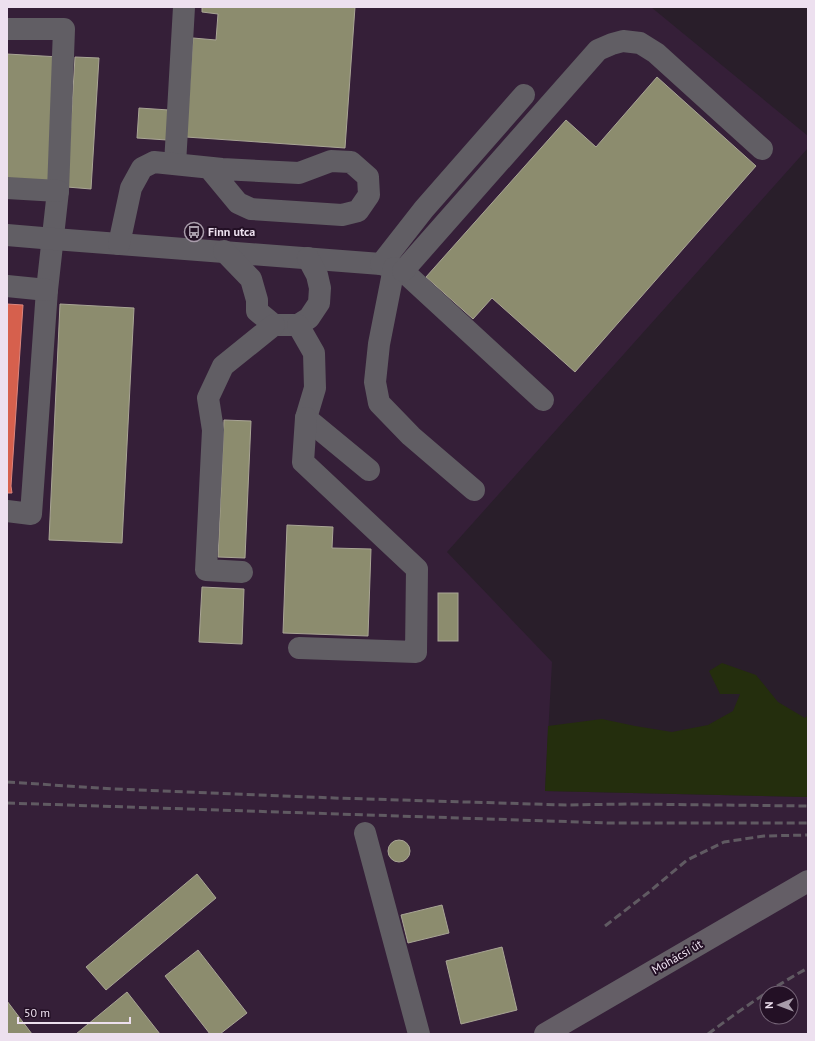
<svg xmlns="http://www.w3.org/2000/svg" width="815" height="1041" font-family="'PT Sans',sans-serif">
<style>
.built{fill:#351f38;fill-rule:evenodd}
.green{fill:#242e0d}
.shops{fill:#d6604d;stroke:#dd867e}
.industry{fill:#8c8c6e;stroke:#a9a595}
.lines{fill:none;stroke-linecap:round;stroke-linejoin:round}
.minor{stroke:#615e64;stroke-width:22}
.major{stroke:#645e66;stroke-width:22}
.rail{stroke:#605a62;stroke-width:3;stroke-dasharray:8 4;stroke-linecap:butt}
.labels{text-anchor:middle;stroke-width:4;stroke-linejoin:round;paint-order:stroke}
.poi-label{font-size:12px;font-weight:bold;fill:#ede0ef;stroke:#231025;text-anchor:start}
.street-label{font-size:12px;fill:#ede0ef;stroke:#231025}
</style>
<rect width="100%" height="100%" fill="#291e2a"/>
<!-- built -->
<path class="built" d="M7,7H651L808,136V148L447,552L552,662L545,791L808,797V1034H7ZM767,993H791V1017H767Z"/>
<!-- green -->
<polygon class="green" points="722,663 756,675 778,702 805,718 808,715 808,797 545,791 548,726 602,719 635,726 672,732 708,725 733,711 740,694 720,694 709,671"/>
<!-- shops -->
<polygon class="shops" points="7,304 23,305 11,486 12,493 7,493"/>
<!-- industry -->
<g class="industry">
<polygon points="202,7 355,7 345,148 186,137 193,38 216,40 218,14 202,12"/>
<polygon points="7,54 60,57 52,186 7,183"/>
<polygon points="75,57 99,58 91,189 67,187"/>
<polygon points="657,77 756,166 575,372 492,298 473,319 426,277 566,120 596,147"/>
<polygon points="139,108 169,110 167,140 137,138"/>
<polygon points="60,304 134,308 122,543 49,540"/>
<polygon points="224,420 251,421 245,558 218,557"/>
<polygon points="287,525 333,527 332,548 371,549 368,636 283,633"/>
<polygon points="202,587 244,589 242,644 199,642"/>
<rect x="438" y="593" width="20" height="48"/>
<circle cx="399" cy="851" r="11"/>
<polygon points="197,874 216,898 106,990 86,967"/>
<polygon points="442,905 449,933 408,943 401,915"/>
<polygon points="502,947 517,1010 461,1024 446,961"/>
<polygon points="198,950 247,1013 220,1034 210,1034 165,976"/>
<polygon points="127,992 160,1034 76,1034"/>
<polygon points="7,1001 32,1034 7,1034"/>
</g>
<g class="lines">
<!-- minor -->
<g class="minor">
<polyline points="7,29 64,29 58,191 47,290 31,514 7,511"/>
<polyline points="175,164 184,7"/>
<polyline points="7,188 58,191"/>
<polyline points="7,235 54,239 381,264 403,271 543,400"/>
<polyline points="119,244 131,188 142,168 154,162 222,169 299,173 331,161 351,162 368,177 369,195 358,211 342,215 251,209 238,203 209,168"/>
<polyline points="224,251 251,279 257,300 257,311 274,325 298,325 309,318 319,303 320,288 317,275 308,258"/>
<polyline points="381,264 424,209 524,95"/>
<polyline points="394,268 379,344 375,382 379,403 411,436 474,490"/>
<polyline points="403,271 598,50 612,44 623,41 640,43 656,53 762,149"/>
<polyline points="7,286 47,290"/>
<polyline points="298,325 314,353 315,388 306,418 369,470"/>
<polyline points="242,572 206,570 213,430 208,398 223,366 274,325"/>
<polyline points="299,648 416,652 417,569 303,462 306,418"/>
<polyline points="365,833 419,1034"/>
</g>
<!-- major -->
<polyline class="major" points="545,1034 808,881"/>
<!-- rail -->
<g class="rail">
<polyline points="7,782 114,789 334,798 566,805 629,804 808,806"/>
<polyline points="7,803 609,823 808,823"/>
<polyline points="605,926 649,892 687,860 724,842 764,836 808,835"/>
<path d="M708,1034C740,1010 773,987 808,968"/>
</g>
</g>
<!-- icons -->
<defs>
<g id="bus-ring" transform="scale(1)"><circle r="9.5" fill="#231025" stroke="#a89caa" stroke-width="1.5"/><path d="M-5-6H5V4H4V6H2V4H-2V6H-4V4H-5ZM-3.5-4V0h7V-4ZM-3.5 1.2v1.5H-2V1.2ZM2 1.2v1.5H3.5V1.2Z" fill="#a89caa"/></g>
</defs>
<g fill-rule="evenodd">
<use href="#bus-ring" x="194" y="232"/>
</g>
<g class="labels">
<!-- poi labels -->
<g class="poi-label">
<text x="208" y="236">Finn utca</text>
</g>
<!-- street labels -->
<g class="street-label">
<text transform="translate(677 957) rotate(-30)" y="4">Mohácsi út</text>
</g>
</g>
<!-- border -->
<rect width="815" height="1041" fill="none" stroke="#ede0ef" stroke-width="16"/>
<!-- north arrow -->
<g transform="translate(779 1005) rotate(269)"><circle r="19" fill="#231025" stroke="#746376"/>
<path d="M0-3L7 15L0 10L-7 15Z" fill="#a89caa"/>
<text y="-6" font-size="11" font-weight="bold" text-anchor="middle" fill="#ede0ef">N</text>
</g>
<!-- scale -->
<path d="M18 1017v6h112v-6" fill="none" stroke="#ede0ef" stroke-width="2"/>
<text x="24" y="1017" font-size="12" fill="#ede0ef" stroke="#231025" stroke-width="3" paint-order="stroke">50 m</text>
</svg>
